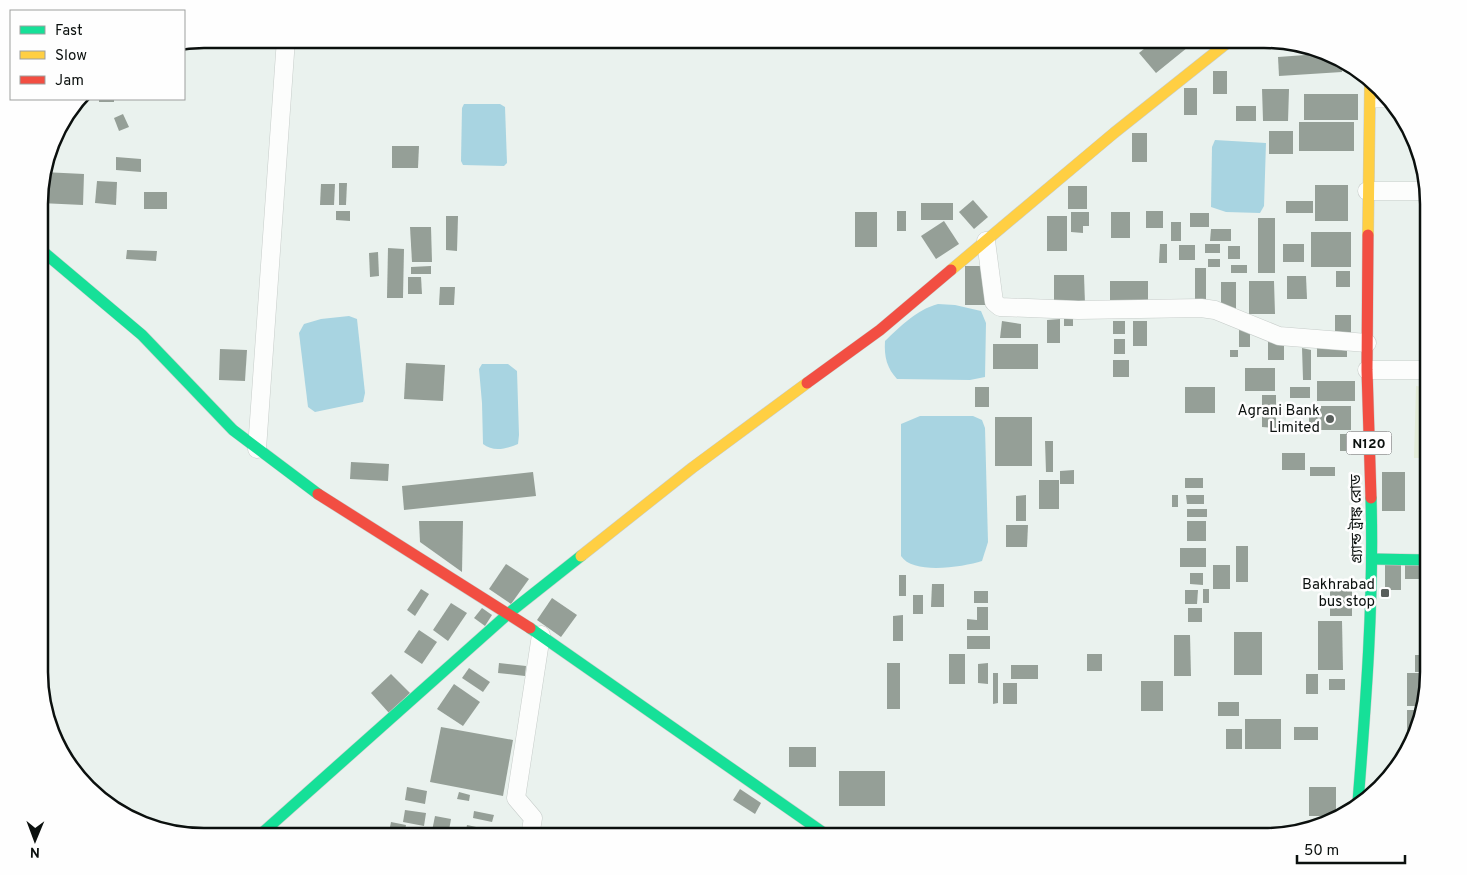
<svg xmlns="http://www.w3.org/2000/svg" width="1467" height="875" font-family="Overpass,'Noto Sans Bengali',sans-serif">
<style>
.green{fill:#e3ecd9}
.water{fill:#a8d4e1}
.building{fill:#959f97}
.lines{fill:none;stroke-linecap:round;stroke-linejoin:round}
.lane-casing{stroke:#c7cdca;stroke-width:10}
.street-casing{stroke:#c7cdca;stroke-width:19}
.fast-casing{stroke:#c7cdca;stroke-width:12}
.slow-casing{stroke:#c7cdca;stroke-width:12}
.jam-casing{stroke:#c7cdca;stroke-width:12}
.lane{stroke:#fcfdfc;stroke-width:9}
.street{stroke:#fcfdfc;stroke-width:18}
.fast{stroke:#16e098;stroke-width:11}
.slow{stroke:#ffcf43;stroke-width:11}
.jam{stroke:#f24e42;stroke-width:11}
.poi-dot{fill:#595f5c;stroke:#fefefe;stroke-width:2}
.labels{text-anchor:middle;stroke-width:5;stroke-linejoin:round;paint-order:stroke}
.shield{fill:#fefefe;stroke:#545756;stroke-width:1}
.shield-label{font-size:14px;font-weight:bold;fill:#0b100e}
.poi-label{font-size:15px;fill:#0b100e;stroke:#fefefe;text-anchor:end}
.street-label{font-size:15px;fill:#0b100e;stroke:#fefefe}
.rim{fill:none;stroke:#0b100e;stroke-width:2.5}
</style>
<rect width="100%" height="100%" fill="#eaf2ee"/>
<!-- green -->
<polygon class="green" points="1416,386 1428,387 1428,458 1414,458"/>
<!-- water -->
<g class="water">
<polygon points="464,104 500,104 505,107 507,163 504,166 463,165 461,161 462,108"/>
<polygon points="1215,140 1266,143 1264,206 1260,213 1226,212 1211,207 1212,147"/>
<path d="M938,304L955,305L981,311L986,323L985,377L970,380L897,379C887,368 884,357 885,341C901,326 916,310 938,304Z"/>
<polygon points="349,316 357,319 365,393 363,402 315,412 308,407 299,333 304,324 321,319"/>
<path d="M482,364H508L517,371L519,435L518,444C506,449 493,452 483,444L482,403L479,369Z"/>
<path d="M920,416H973L982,420L985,428L988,542L982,561C963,567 913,575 901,556V424Z"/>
</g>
<!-- building -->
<g class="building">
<polygon points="1156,39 1198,39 1156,73 1139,53"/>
<polygon points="1319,54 1341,60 1342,72 1279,76 1278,57"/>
<rect x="1213" y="71" width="14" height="23"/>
<rect x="1184" y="88" width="13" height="27"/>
<polygon points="1262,89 1289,89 1288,121 1263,121"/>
<rect x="1304" y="94" width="54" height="26"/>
<rect x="99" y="99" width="15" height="3"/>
<rect x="1236" y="106" width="20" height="15"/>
<polygon points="123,114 129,127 119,131 114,118"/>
<rect x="1299" y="122" width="55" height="29"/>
<rect x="1269" y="131" width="24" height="23"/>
<rect x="1132" y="133" width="15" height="29"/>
<polygon points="392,146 419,146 418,168 392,168"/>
<polygon points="116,157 141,159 141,172 116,170"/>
<polygon points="43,172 84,174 83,205 40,203 40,182"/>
<polygon points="97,181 117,182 116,205 95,203"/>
<polygon points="339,183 347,183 346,205 339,205"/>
<polygon points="321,184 335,184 334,205 320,205"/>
<rect x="1315" y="185" width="33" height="36"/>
<rect x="1068" y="186" width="19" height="23"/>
<rect x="144" y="192" width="23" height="17"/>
<polygon points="973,200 988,217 974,229 959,212"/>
<rect x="1286" y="201" width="27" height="12"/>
<rect x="921" y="203" width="32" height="17"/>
<polygon points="336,211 350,211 350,221 336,220"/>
<rect x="897" y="211" width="9" height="20"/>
<rect x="1146" y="211" width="17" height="17"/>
<rect x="855" y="212" width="22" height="35"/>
<polygon points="1071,212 1089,212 1089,226 1083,226 1083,233 1071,232"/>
<rect x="1111" y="212" width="19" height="26"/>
<rect x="1190" y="213" width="19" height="14"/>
<polygon points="446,216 458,216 457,251 446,250"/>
<rect x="1047" y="216" width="20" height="35"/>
<rect x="1258" y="218" width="17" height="55"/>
<polygon points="944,221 959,244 936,259 921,236"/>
<rect x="1171" y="222" width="10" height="19"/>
<polygon points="410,227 431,227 432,262 412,262"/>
<polygon points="1211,229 1231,229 1231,241 1210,241"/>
<rect x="1311" y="232" width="40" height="35"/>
<polygon points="1160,244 1167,244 1167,263 1159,263"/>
<rect x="1205" y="244" width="15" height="9"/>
<rect x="1283" y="244" width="21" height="18"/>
<rect x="1179" y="245" width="16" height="15"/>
<rect x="1228" y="246" width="12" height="13"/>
<polygon points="388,248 404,249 403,298 387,298"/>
<polygon points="127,250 157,251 156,261 126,259"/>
<polygon points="378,252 379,276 370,277 369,253"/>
<rect x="1208" y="259" width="12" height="8"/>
<rect x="1231" y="265" width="16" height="8"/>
<polygon points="431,266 431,274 411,274 411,267"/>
<rect x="965" y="266" width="21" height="39"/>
<rect x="1195" y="268" width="11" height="34"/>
<rect x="1336" y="271" width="14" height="16"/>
<polygon points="1054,275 1084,275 1085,304 1054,304"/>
<polygon points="1287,276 1306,276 1307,299 1287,299"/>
<polygon points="408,277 421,277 422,294 408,294"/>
<rect x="1110" y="281" width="38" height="24"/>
<polygon points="1249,281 1274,281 1275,314 1249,314"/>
<rect x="1221" y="282" width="15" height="28"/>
<polygon points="440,287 455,287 454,305 439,305"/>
<rect x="1064" y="315" width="9" height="11"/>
<rect x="1335" y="315" width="16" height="22"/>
<polygon points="1060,319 1060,343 1047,343 1047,320"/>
<polygon points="1002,321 1021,324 1021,338 1000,338"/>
<rect x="1113" y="321" width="12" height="13"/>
<rect x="1133" y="321" width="14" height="25"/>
<rect x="1239" y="329" width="11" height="18"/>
<rect x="1114" y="339" width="11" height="15"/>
<rect x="1268" y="341" width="16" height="19"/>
<rect x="993" y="344" width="45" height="25"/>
<polygon points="1302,348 1311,350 1311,380 1303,380"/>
<rect x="1317" y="348" width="30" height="9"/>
<polygon points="220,349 247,350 245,381 219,380"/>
<rect x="1230" y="350" width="8" height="7"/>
<rect x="1113" y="360" width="16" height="17"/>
<polygon points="406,363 445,365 443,401 404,399"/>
<rect x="1245" y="368" width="30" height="23"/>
<rect x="1317" y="381" width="38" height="20"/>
<rect x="975" y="387" width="14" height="20"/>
<rect x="1185" y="387" width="30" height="26"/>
<rect x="1290" y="387" width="20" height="11"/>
<polygon points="1262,395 1276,395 1276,428 1262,427"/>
<rect x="1309" y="406" width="42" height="24"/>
<rect x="995" y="417" width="37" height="49"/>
<rect x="1340" y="434" width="19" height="17"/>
<polygon points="1045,441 1053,441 1053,472 1046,472"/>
<rect x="1282" y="453" width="23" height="17"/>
<polygon points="351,462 389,464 388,481 350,479"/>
<rect x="1310" y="467" width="25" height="9"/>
<polygon points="1074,470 1074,484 1060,484 1060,471"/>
<polygon points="533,472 536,496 404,510 402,486"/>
<rect x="1382" y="472" width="23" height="39"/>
<rect x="1185" y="478" width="18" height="10"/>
<rect x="1039" y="480" width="20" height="29"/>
<polygon points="1026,495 1026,521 1016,521 1016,496"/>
<rect x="1172" y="495" width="6" height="12"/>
<polygon points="1186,495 1204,495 1204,504 1187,504"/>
<rect x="1187" y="509" width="20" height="8"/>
<polygon points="419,521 463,521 462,572 420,542"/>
<rect x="1187" y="521" width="19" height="20"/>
<polygon points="1006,525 1028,525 1027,547 1006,547"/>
<rect x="1236" y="546" width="12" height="36"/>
<rect x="1180" y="548" width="26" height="19"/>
<polygon points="506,564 529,579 511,604 489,589"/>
<rect x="1213" y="565" width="17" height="24"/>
<rect x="1385" y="565" width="16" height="25"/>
<rect x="1405" y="565" width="23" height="14"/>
<polygon points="1190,573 1203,573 1203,585 1190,584"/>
<rect x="899" y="575" width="7" height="21"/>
<polygon points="932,584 944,584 944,607 931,607"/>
<rect x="1330" y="588" width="22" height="28"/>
<polygon points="421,589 429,594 415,616 407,610"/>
<rect x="1203" y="589" width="6" height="14"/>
<polygon points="1185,590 1198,590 1197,604 1185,604"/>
<rect x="974" y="591" width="14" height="12"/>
<rect x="913" y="595" width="10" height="19"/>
<polygon points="552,598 577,615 561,637 537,620"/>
<polygon points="451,603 467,613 448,641 433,630"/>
<polygon points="977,607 988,607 988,630 967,630 967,619 977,620"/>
<polygon points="482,608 492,615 485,626 474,618"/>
<rect x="1188" y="608" width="14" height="14"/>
<polygon points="903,615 903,641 893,641 893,616"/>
<polygon points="1318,621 1342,621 1343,670 1318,670"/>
<polygon points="419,630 437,642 422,664 404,652"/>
<rect x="1234" y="632" width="28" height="43"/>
<polygon points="1174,635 1190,635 1191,676 1174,676"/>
<rect x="967" y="636" width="23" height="13"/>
<rect x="949" y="654" width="16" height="30"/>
<rect x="1087" y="654" width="15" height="17"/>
<rect x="1415" y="655" width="13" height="17"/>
<polygon points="499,663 526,666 525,676 498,673"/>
<rect x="887" y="663" width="13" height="46"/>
<polygon points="988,663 988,684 978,683 978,664"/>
<rect x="1011" y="665" width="27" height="14"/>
<polygon points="469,668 490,682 483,692 462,678"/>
<polygon points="993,673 998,673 998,703 993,704"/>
<polygon points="1407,673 1428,673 1428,682 1421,706 1407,706"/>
<polygon points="391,674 410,693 389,713 371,693"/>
<rect x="1306" y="674" width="12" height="20"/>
<rect x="1329" y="679" width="16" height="11"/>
<rect x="1141" y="681" width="22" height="30"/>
<rect x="1003" y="683" width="14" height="21"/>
<polygon points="454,684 480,702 463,726 437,709"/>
<rect x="1218" y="702" width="21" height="14"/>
<polygon points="1407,710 1419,710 1413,731 1407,731"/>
<rect x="1245" y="719" width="36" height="30"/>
<polygon points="441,727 513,740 503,796 430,782"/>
<rect x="1294" y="727" width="24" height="13"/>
<rect x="1226" y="729" width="16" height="20"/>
<polygon points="1407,732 1413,732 1407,750"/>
<rect x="789" y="747" width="27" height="20"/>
<rect x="839" y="771" width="46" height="35"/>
<polygon points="407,787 427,791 425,804 405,800"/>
<rect x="1309" y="787" width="27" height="29"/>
<polygon points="740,789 761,803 755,814 733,800"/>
<polygon points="459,792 470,795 469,801 457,799"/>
<polygon points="405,810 426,813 424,826 403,822"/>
<polygon points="474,811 494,815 492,822 473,818"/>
<polygon points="435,816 451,819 448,836 431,836"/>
<polygon points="391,822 406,825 404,835 389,832"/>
<polygon points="467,825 490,830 489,836 465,836"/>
<polygon points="371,832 384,835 384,836 370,836"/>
</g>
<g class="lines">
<!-- lane casing -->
<g class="lane-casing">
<polyline id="lane" points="1372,103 1388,103"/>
</g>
<!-- street casing -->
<g class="street-casing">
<g id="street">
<polyline points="1367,191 1427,191"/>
<polyline points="986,241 994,302 1000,307 1078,310 1201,308 1215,310 1279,336 1367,343"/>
<polyline points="1367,370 1428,370"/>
<polyline points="257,449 286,39"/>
<polyline points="530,836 533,818 516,798 541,635"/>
</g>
</g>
<!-- fast casing -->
<g class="fast-casing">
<g id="fast">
<polyline points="40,249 142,335 233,430 318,494"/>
<polyline points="1373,559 1428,560"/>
<polyline points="530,628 828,836"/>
<path d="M1358,802C1366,701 1374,599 1371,498"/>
<polyline points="255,836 261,834 509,613 581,556"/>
</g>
</g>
<!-- slow casing -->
<g class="slow-casing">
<g id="slow">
<polyline points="1368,235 1370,85"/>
<polyline points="951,270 1114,133 1232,39"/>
<polyline points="581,556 692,468 807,383"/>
</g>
</g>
<!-- jam casing -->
<g class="jam-casing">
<g id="jam">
<polyline points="1368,235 1367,370 1371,498"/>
<polyline points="807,383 880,330 951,270"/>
<polyline points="318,494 530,628"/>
</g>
</g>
<!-- lane -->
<use href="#lane" class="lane"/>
<!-- street -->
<use href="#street" class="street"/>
<!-- fast -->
<use href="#fast" class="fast"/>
<!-- slow -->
<use href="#slow" class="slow"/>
<!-- jam -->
<use href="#jam" class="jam"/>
</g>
<!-- markers -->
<g class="poi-dot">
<circle cx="1330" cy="419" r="5"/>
<rect x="1380" y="588" width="10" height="10" rx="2.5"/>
</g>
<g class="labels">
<!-- shield labels -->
<rect class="shield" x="1346.5" y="431.5" width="45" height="23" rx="4"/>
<g class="shield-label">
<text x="1369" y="448">N120</text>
</g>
<!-- poi labels -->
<g class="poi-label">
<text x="1320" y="415">Agrani Bank<tspan x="1320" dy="17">Limited</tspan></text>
<text x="1375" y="589">Bakhrabad<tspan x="1375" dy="17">bus stop</tspan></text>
</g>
<!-- street labels -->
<g class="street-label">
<text transform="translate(1356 519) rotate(-91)" y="5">গ্র্যান্ড ট্রাঙ্ক রোড</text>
</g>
</g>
<!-- crop -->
<path d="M0 0H1467V875H0ZM204 48H1264A156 156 0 0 1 1420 204V672A156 156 0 0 1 1264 828H204A156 156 0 0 1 48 672V204A156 156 0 0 1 204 48Z" fill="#fefefe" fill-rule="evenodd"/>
<path class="rim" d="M204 48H1264A156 156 0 0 1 1420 204V672A156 156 0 0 1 1264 828H204A156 156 0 0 1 48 672V204A156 156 0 0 1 204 48Z"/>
<!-- legend -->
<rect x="10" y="10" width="175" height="90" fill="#fefefe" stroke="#9d9f9e"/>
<rect x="20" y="26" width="25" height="8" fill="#16e098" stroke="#9d9f9e"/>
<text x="55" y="35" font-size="15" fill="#0b100e">Fast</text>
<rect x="20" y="51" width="25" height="8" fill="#ffcf43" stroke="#9d9f9e"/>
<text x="55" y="60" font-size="15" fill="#0b100e">Slow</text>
<rect x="20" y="76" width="25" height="8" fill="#f24e42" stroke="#9d9f9e"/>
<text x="55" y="85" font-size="15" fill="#0b100e">Jam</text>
<!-- north arrow -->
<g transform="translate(35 840) rotate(181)" stroke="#fefefe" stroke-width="4" paint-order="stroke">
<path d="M0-4L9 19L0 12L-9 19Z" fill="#0b100e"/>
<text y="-8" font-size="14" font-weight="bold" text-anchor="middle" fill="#0b100e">N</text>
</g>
<!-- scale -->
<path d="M1297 855v8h108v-8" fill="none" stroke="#0b100e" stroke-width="2.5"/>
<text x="1304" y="855" font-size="15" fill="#0b100e" stroke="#fefefe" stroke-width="4" paint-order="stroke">50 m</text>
</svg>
